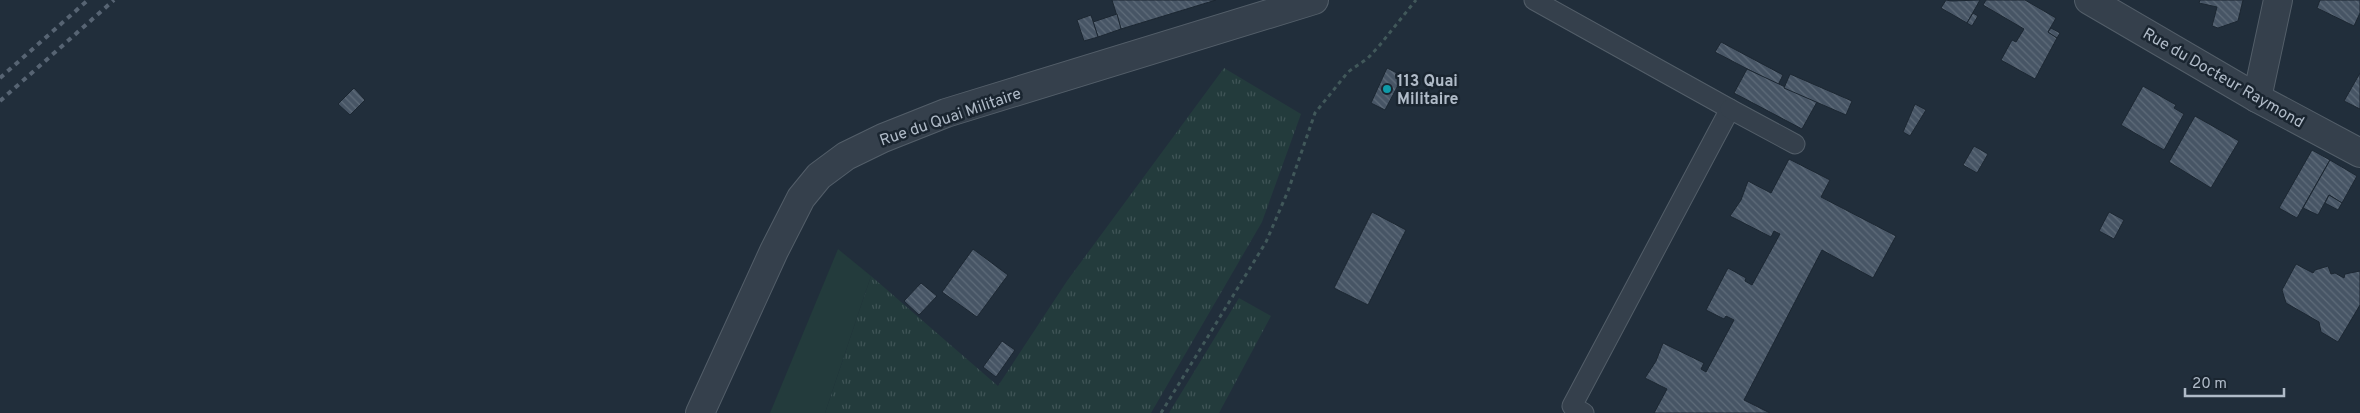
<svg xmlns="http://www.w3.org/2000/svg" width="2360" height="413" font-family="Overpass,sans-serif">
<style>
.grass{fill:url(#grass-tufts)}
.green{fill:#233b3c}
.building{fill:url(#building-back-hatch);stroke:#1c2732}
.lines{fill:none;stroke-linecap:round;stroke-linejoin:round}
.service-casing{stroke:#535e69;stroke-width:21}
.minor-casing{stroke:#535e69;stroke-width:30}
.path{stroke:#41585a;stroke-width:3;stroke-dasharray:4 4;stroke-linecap:butt}
.service{stroke:#35404c;stroke-width:19}
.minor{stroke:#35404c;stroke-width:28}
.rail{stroke:#576473;stroke-width:4;stroke-dasharray:5 5;stroke-linecap:butt}
.culture-dot{fill:#0f9aa8;stroke:#1a2530;stroke-width:2}
.labels{text-anchor:middle;stroke-width:5;stroke-linejoin:round;paint-order:stroke}
.street-label{font-size:16px;fill:#b0bbc8;stroke:#1a2530}
.poi-label{font-size:16px;font-weight:bold;fill:#b0bbc8;stroke:#1a2530;text-anchor:start}
</style>
<defs>
<pattern id="grass-tufts" width="24" height="20" patternUnits="userSpaceOnUse" patternTransform="scale(1.25)"><rect width="24" height="20" fill="#233b3c"/><path d="M3 7l-1-3M5 7V3M7 7l1-3M15 17l-1-3M17 17v-4M19 17l1-3" fill="none" stroke="#405557"/></pattern>
<pattern id="building-back-hatch" width="6" height="6" patternUnits="userSpaceOnUse" patternTransform="scale(1.25)"><rect width="6" height="6" fill="#475565"/><path d="M-1 5l2 2M0 0l6 6M5-1l2 2" fill="none" stroke="#5f6c7a"/></pattern>
</defs>
<rect width="100%" height="100%" fill="#212e3b"/>
<!-- grass -->
<g class="grass">
<polygon points="1224,68 1301,114 1262,222 1151,413 825,413 871,276 998,386 1067,281"/>
<polygon points="1239,298 1271,316 1219,413 1169,413"/>
</g>
<!-- green -->
<polygon class="green" points="838,249 871,276 825,413 770,413"/>
<!-- building -->
<g class="building">
<polygon points="1112,0 1216,0 1121,29"/>
<polygon points="1946,0 1951,1 1980,0 1967,23 1941,8"/>
<polygon points="1986,0 2025,0 2056,18 2048,32 2057,38 2035,79 2001,60 2012,40 2016,42 2024,29 1983,5"/>
<polygon points="2200,0 2243,0 2238,21 2218,28 2212,26 2217,7 2199,3"/>
<polygon points="2320,0 2360,0 2360,13 2354,26 2317,8"/>
<polygon points="1973,13 1978,16 1972,26 1967,23"/>
<polygon points="1117,14 1121,29 1098,37 1093,22"/>
<polygon points="1091,15 1098,37 1084,41 1077,20"/>
<polygon points="2051,28 2060,33 2057,38 2048,32"/>
<polygon points="1721,42 1783,75 1778,85 1715,52"/>
<polygon points="1387,68 1403,76 1385,110 1371,103"/>
<polygon points="1747,69 1817,102 1802,129 1734,93"/>
<polygon points="2360,73 2360,109 2344,101"/>
<polygon points="1790,74 1852,101 1846,115 1784,88"/>
<polygon points="2143,86 2176,105 2174,108 2184,114 2164,150 2121,125"/>
<polygon points="354,88 365,100 350,115 338,104"/>
<polygon points="1915,104 1926,110 1910,136 1903,132"/>
<polygon points="2195,116 2239,141 2211,188 2169,162"/>
<polygon points="1974,146 1988,154 1977,173 1963,165"/>
<polygon points="2312,150 2330,160 2297,218 2279,208"/>
<polygon points="1789,159 1830,180 1821,197 1896,236 1873,278 1822,250 1744,400 1770,413 1654,413 1667,389 1645,378 1656,361 1663,343 1704,363 1701,369 1706,372 1734,320 1726,316 1724,319 1706,310 1728,268 1746,278 1745,281 1752,285 1780,234 1774,231 1771,237 1730,216 1741,200 1748,181 1771,193"/>
<polygon points="2330,160 2357,176 2342,203 2329,195 2318,215 2303,208"/>
<polygon points="2329,195 2342,203 2338,210 2325,203"/>
<polygon points="1372,212 1406,230 1368,305 1334,288"/>
<polygon points="2109,212 2124,220 2114,239 2099,231"/>
<polygon points="973,249 1008,275 977,317 942,292"/>
<polygon points="2296,264 2313,273 2315,270 2328,266 2331,274 2335,273 2344,278 2345,274 2360,271 2360,305 2338,342 2321,332 2319,322 2286,303 2282,290"/>
<polygon points="921,283 937,296 919,315 904,301"/>
<polygon points="1002,341 1015,350 996,377 983,367"/>
</g>
<g class="lines">
<!-- service casing -->
<g class="service-casing">
<g id="service">
<polyline points="1534,0 1730,109 1572,406 1584,413"/>
<polyline points="1730,109 1795,144"/>
</g>
</g>
<!-- minor casing -->
<g class="minor-casing">
<g id="minor">
<polyline points="2089,0 2257,98 2360,153"/>
<polyline points="2257,98 2278,0"/>
<polyline points="700,413 774,251 801,198 819,176 846,156 883,138 946,113 1314,0"/>
</g>
</g>
<!-- path -->
<polyline class="path" points="1161,413 1266,242 1288,191 1315,113 1348,72 1368,58 1379,46 1416,0"/>
<!-- service -->
<use href="#service" class="service"/>
<!-- minor -->
<use href="#minor" class="minor"/>
<!-- rail -->
<g class="rail">
<polyline points="0,78 88,0"/>
<polyline points="0,101 114,0"/>
</g>
</g>
<!-- markers -->
<circle class="culture-dot" cx="1387" cy="89" r="5"/>
<g class="labels">
<!-- street labels -->
<g class="street-label">
<text transform="translate(2224 77) rotate(30)" y="6">Rue du Docteur Raymond</text>
<text transform="translate(950 116) rotate(-19)" y="6">Rue du Quai Militaire</text>
</g>
<!-- poi labels -->
<g class="poi-label">
<text x="1397" y="86">113 Quai<tspan x="1397" dy="18">Militaire</tspan></text>
</g>
</g>
<!-- scale -->
<path d="M2185 388v8h99v-8" fill="none" stroke="#b0bbc8" stroke-width="2.5"/>
<text x="2192" y="388" font-size="15" fill="#b0bbc8" stroke="#1a2530" stroke-width="4" paint-order="stroke">20 m</text>
</svg>
